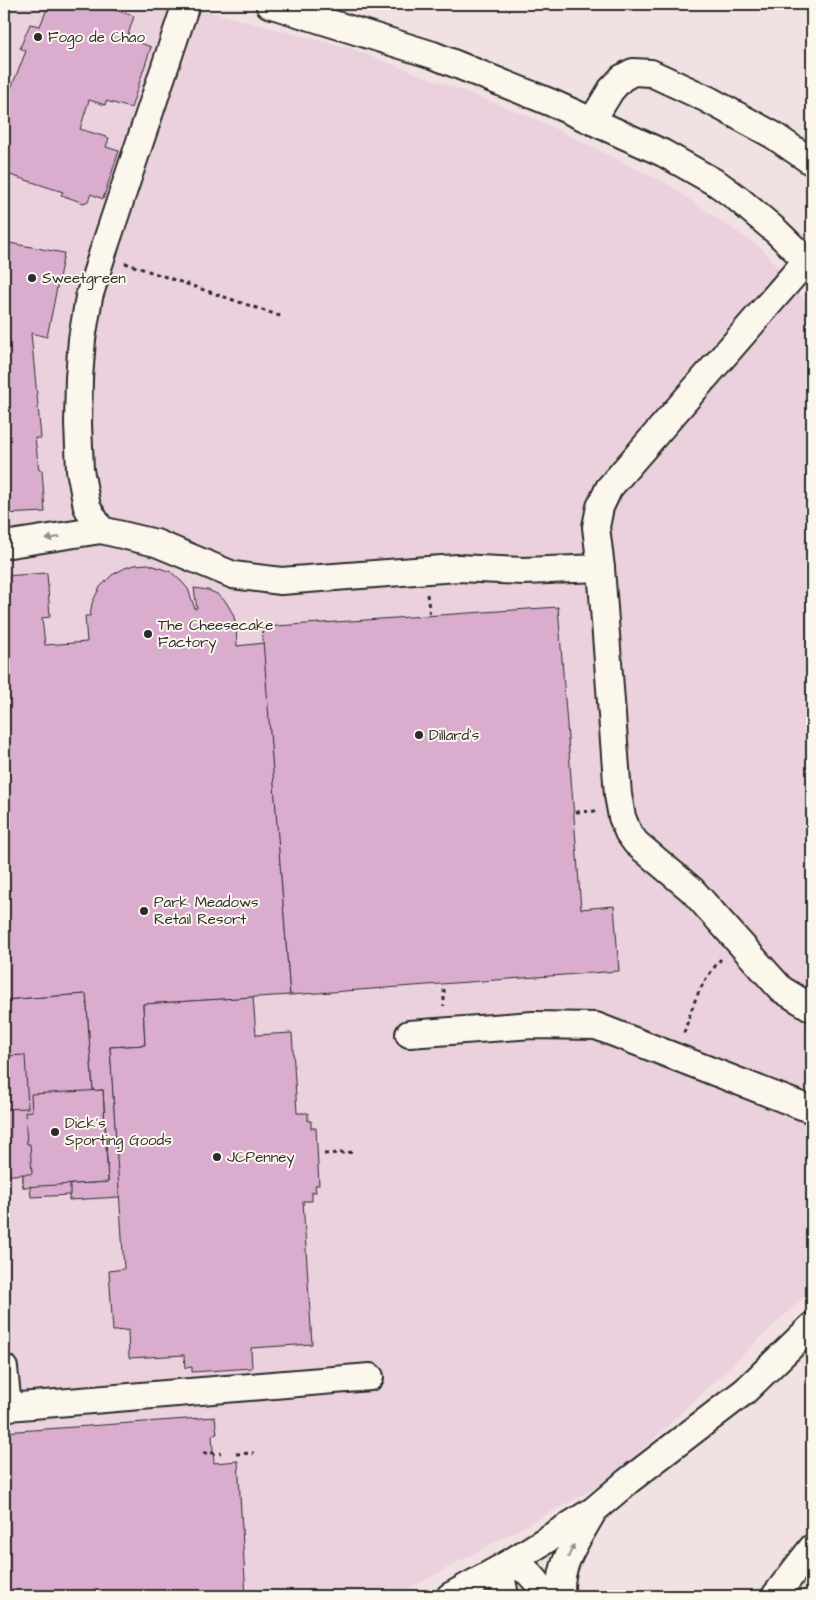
<svg xmlns="http://www.w3.org/2000/svg" width="816" height="1600" font-family="'Architects Daughter',sans-serif">
<style>
.built{fill:#ead1dd}
.building{fill:#daadcf;stroke:#2b2b2b}
.lines{fill:none;stroke-linecap:round;stroke-linejoin:round}
.minor-casing{stroke:#2b2b2b;stroke-width:30}
.path{stroke:#2b2b2b;stroke-width:3;stroke-dasharray:4 4;stroke-linecap:butt}
.minor{stroke:#fbf7ec;stroke-width:26}
.oneway{fill:#93918c}
.poi-dot{fill:#2b2b2b;stroke:#fbf7ec;stroke-width:2}
.labels{text-anchor:middle;stroke-width:4;stroke-linejoin:round;paint-order:stroke}
.poi-label{font-size:15px;fill:#2b2b2b;stroke:#fbf7ec;text-anchor:start}
</style>
<rect width="100%" height="100%" fill="#f1e1e3"/>
<filter id="ink" filterUnits="userSpaceOnUse"><feTurbulence type="fractalNoise" baseFrequency=".02" numOctaves="2"/><feDisplacementMap in="SourceGraphic" scale="10" xChannelSelector="R" yChannelSelector="G"/><feConvolveMatrix kernelMatrix="1 2 1 2 8 2 1 2 1" color-interpolation-filters="sRGB"/></filter>
<g filter="url(#ink)">
<!-- built -->
<polygon class="built" points="4,4 181,4 352,49 529,116 667,184 762,249 812,309 812,1289 610,1480 395,1596 4,1596"/>
<!-- building -->
<g class="building">
<polygon points="49,4 96,4 134,16 127,38 151,47 131,108 106,101 105,105 89,100 80,129 109,138 106,147 119,151 103,199 91,194 88,201 84,203 61,195 63,192 4,173 4,161 7,151 4,150 4,106 26,51 20,48 30,24 40,26"/>
<polygon points="4,242 64,253 47,337 31,333 41,438 35,438 39,470 42,470 45,512 4,514"/>
<polygon points="148,564 171,572 182,582 188,589 195,609 197,608 194,588 208,590 217,594 226,602 233,614 236,625 237,646 264,643 290,995 143,1004 145,1045 110,1047 120,1197 69,1200 70,1184 108,1182 103,1090 93,1091 86,994 4,1000 4,576 47,573 50,617 42,618 45,645 87,642 85,616 90,616 92,603 100,587 112,575 125,568 134,565"/>
<polygon points="558,607 581,909 614,906 619,971 290,995 262,627"/>
<polygon points="86,994 93,1091 103,1090 108,1182 70,1184 70,1195 31,1197 30,1186 23,1187 23,1174 4,1176 4,1000"/>
<polygon points="253,997 256,1035 292,1033 297,1113 308,1113 308,1121 311,1121 311,1128 316,1128 319,1185 315,1185 316,1192 312,1192 312,1201 303,1201 312,1344 251,1348 252,1368 192,1372 192,1367 185,1368 184,1355 129,1358 128,1330 113,1331 109,1271 124,1269 110,1047 145,1045 143,1004"/>
<polygon points="25,1055 28,1108 4,1109 4,1056"/>
<polygon points="103,1090 108,1182 23,1187 23,1174 32,1174 30,1144 27,1144 25,1112 32,1111 31,1094"/>
<polygon points="215,1417 217,1434 212,1435 214,1463 238,1461 246,1596 4,1596 4,1432"/>
</g>
<g class="lines">
<!-- minor casing -->
<g class="minor-casing">
<g id="minor">
<polyline points="186,4 102,255 89,297 82,339 79,378 78,424 80,470 87,507 101,530 156,543 233,575 281,581 428,570 458,568 523,571 601,568"/>
<polyline points="269,4 433,55 552,103 663,153 718,184 737,198 776,231 812,266"/>
<polyline points="592,121 611,90 622,78 633,72 651,73 707,99 773,135 812,162"/>
<polyline points="807,260 609,488 600,507 596,527 601,568 618,795 622,817 628,832 636,843 692,890 781,989 812,1008"/>
<polyline points="4,545 101,530"/>
<polyline points="409,1034 533,1025 596,1026 812,1110"/>
<polyline points="4,1368 8,1407 370,1377"/>
<path d="M506,1565C528,1565 535,1580 547,1596"/>
<polyline points="450,1596 506,1565 594,1510 628,1481 745,1391 812,1326"/>
<polyline points="505,1596 502,1580 506,1565"/>
<path d="M562,1596C556,1567 579,1537 593,1512"/>
<polyline points="775,1596 812,1548"/>
</g>
</g>
<!-- path -->
<g class="path">
<polyline points="125,263 283,317"/>
<polyline points="427,594 430,616"/>
<polyline points="576,812 596,811"/>
<polyline points="444,989 444,1006"/>
<path d="M684,1033C694,1001 699,985 721,959"/>
<polyline points="324,1154 355,1152"/>
<polyline points="203,1453 221,1453"/>
<polyline points="236,1454 254,1453"/>
</g>
<!-- minor -->
<use href="#minor" class="minor"/>
</g>
<!-- one-way arrows -->
<defs><path id="oneway-solid" d="M-6-.8H1V-3.2L6.5 0L1 3.2V.8H-6Z" transform="scale(1.25)"/></defs>
<g class="oneway">
<use href="#oneway-solid" transform="translate(53 538) rotate(170)"/>
<use href="#oneway-solid" transform="translate(571 1551) rotate(-65)"/>
</g>
</g>
<!-- markers -->
<g class="poi-dot">
<circle cx="38" cy="37" r="5"/>
<circle cx="32" cy="278" r="5"/>
<circle cx="148" cy="634" r="5"/>
<circle cx="419" cy="735" r="5"/>
<circle cx="144" cy="911" r="5"/>
<circle cx="55" cy="1132" r="5"/>
<circle cx="217" cy="1157" r="5"/>
</g>
<g class="labels">
<!-- poi labels -->
<g class="poi-label">
<text x="48" y="42">Fogo de Chao</text>
<text x="42" y="283">Sweetgreen</text>
<text x="158" y="630">The Cheesecake<tspan x="158" dy="17">Factory</tspan></text>
<text x="429" y="740">Dillard's</text>
<text x="154" y="907">Park Meadows<tspan x="154" dy="17">Retail Resort</tspan></text>
<text x="65" y="1128">Dick's<tspan x="65" dy="17">Sporting Goods</tspan></text>
<text x="227" y="1162">JCPenney</text>
</g>
</g>
<!-- margin -->
<rect width="816" height="1600" fill="none" stroke="#fbf7ec" stroke-width="20"/>
<rect x="10" y="10" width="796" height="1580" fill="none" stroke="#2b2b2b" stroke-width="2" filter="url(#ink)"/>
</svg>
